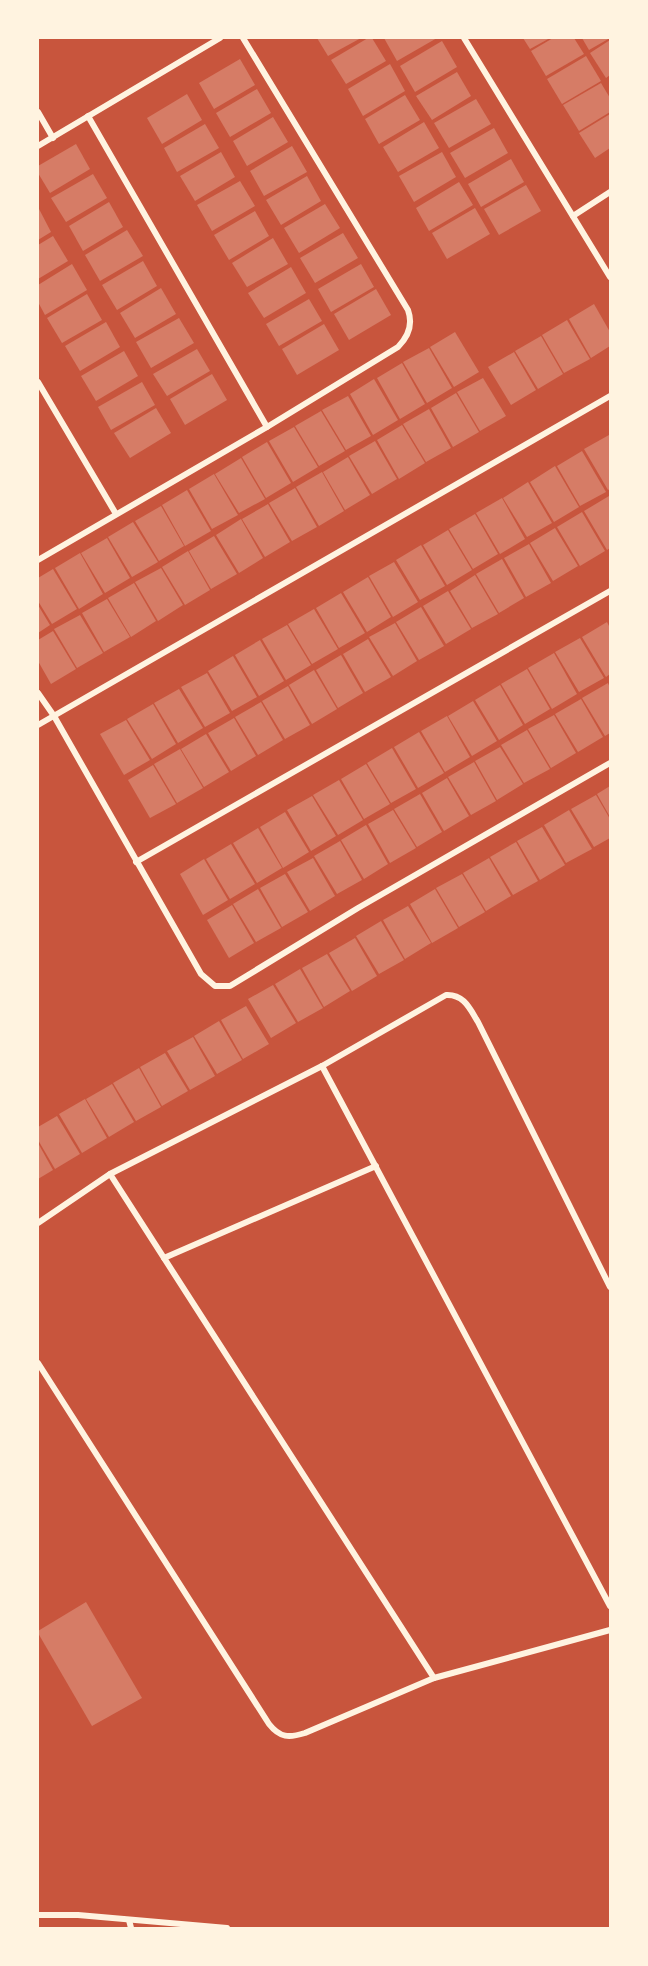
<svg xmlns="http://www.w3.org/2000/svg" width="648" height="1966" font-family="Commissioner,sans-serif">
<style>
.building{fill:#d67c66}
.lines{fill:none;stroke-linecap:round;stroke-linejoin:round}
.minor{stroke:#fff3e0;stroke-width:6}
</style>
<rect width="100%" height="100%" fill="#c8553d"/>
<!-- building -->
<g class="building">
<polygon points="317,38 361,38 328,56"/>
<polygon points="368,38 372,38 386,61 346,84 331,60"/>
<polygon points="384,38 437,38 397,61"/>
<polygon points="523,38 550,38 530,49"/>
<polygon points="553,38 574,38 584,54 546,76 531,51"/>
<polygon points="582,38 610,38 589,50"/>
<polygon points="610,40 610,75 606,78 590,53"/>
<polygon points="442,41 457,67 415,92 400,66"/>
<polygon points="586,56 601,81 562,104 547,79"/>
<polygon points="240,59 255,85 214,109 199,83"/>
<polygon points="390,64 405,91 363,116 348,89"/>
<polygon points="457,72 471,96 432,120 416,96"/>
<polygon points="601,83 610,98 610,112 579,131 563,105"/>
<polygon points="257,89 271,113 230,137 216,113"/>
<polygon points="187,94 202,120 162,144 147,118"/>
<polygon points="405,95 420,120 379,144 365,119"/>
<polygon points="476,99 491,124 449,148 434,123"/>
<polygon points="610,114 610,148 595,158 579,133"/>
<polygon points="273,117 288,142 247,166 233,141"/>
<polygon points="424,122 439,148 398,172 383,147"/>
<polygon points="205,124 219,148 177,172 164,148"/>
<polygon points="494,128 508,153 465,178 450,153"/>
<polygon points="76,144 90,169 50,193 38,173 38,166"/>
<polygon points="292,146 307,172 264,196 250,171"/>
<polygon points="221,152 235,177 195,201 180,176"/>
<polygon points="442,152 456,177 414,202 399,176"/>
<polygon points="511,159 524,182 481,207 468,184"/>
<polygon points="93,174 107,198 66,222 51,198"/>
<polygon points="307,176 321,201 281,225 266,200"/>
<polygon points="240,181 255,206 212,231 197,205"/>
<polygon points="459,182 473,205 429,231 416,208"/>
<polygon points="526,185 541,211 499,235 484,209"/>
<polygon points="109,202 123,227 83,251 69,226"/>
<polygon points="325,204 340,228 299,253 284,228"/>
<polygon points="38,207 51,232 38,240"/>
<polygon points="475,208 490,234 447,259 432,233"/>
<polygon points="255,211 269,236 229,260 214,235"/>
<polygon points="127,230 143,256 100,281 85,255"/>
<polygon points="343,233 358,258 315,283 300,258"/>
<polygon points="53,236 68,261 38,279 38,245"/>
<polygon points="273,238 288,264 247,287 232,263"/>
<polygon points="143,261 157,286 117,310 102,285"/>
<polygon points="72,264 87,290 45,315 38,302 38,285"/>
<polygon points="361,264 374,287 331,312 318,289"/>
<polygon points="291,267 306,293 264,318 248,293"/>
<polygon points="161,288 176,314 135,338 120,313"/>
<polygon points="376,289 391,315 349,340 334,314"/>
<polygon points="87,294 102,320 62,343 47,318"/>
<polygon points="309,299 322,321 279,346 266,324"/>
<polygon points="594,304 610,332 610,346 591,358 569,319"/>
<polygon points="179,318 194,343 151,368 136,342"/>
<polygon points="567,320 590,359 564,373 542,335"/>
<polygon points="106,322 120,347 80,371 65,346"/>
<polygon points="324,324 339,350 297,375 282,349"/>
<polygon points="455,332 479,372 454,387 430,347"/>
<polygon points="541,336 563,374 538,389 515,351"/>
<polygon points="429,348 452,388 427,403 403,362"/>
<polygon points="197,349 210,371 167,396 153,374"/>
<polygon points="124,351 138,376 96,401 81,376"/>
<polygon points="514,352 536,390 511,405 488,367"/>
<polygon points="402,363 425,404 400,419 377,378"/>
<polygon points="212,374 227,400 185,425 170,399"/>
<polygon points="483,378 506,416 480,431 457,392"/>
<polygon points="374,379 398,420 373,435 350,394"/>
<polygon points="142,382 155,405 111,430 98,407"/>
<polygon points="456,393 479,432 453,447 431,408"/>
<polygon points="348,396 371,436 346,450 322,410"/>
<polygon points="156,408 171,433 130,458 114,433"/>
<polygon points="429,409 451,448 426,462 403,424"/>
<polygon points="321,411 345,451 319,466 295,426"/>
<polygon points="402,425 425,463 399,479 377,440"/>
<polygon points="294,427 318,467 293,482 269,441"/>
<polygon points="609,435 610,489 608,490 584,449"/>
<polygon points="375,441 397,479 372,494 349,456"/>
<polygon points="267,442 291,483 266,498 242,457"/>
<polygon points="582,451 606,492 580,506 557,466"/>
<polygon points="348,457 370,495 345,510 323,472"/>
<polygon points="241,458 265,499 239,513 215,474"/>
<polygon points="555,466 579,507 554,522 530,482"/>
<polygon points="322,472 344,511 319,526 296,487"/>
<polygon points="214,474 238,515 212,529 189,489"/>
<polygon points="528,482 552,523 527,537 503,498"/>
<polygon points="295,488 317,527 292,541 269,503"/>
<polygon points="187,490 211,531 185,546 162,505"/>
<polygon points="609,496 610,548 607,550 584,511"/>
<polygon points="502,498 525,539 500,554 476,513"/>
<polygon points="268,504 290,542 265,557 242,519"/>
<polygon points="161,506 184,546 159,561 135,521"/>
<polygon points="582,512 605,551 580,566 557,527"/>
<polygon points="475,514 498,554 473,569 449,529"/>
<polygon points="241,519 263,558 239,573 216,535"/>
<polygon points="133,522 158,562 132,577 108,537"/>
<polygon points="555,528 578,566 553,581 530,543"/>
<polygon points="448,530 472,570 447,585 423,545"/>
<polygon points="214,536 237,574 211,589 189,551"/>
<polygon points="107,538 130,578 105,593 81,553"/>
<polygon points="529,544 551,583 526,597 504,558"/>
<polygon points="421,545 445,586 420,600 396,560"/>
<polygon points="188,551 210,590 185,605 162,567"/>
<polygon points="80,553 103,594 79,609 55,568"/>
<polygon points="502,559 524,598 499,613 476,574"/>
<polygon points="394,562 418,602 393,617 369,576"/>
<polygon points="161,568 183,605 158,621 135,582"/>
<polygon points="53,569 77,609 52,624 38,601 38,578"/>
<polygon points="475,575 498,614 472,628 450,591"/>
<polygon points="368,577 391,617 367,632 343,592"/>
<polygon points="134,583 156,621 131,637 108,598"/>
<polygon points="448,591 471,629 446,644 423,606"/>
<polygon points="341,593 365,633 339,648 316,608"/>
<polygon points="107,599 130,637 104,652 82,613"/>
<polygon points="38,605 50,625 38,633"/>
<polygon points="421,607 444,646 419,660 396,622"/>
<polygon points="314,609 338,649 312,664 288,624"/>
<polygon points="80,615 103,653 77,668 54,629"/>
<polygon points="607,622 610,628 610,674 606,677 582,637"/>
<polygon points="395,623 417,661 393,676 369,637"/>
<polygon points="287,625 311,665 286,680 262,639"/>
<polygon points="53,631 76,669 51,684 38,661 38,640"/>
<polygon points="580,638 604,678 579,692 555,652"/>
<polygon points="368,639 391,677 365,692 343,654"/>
<polygon points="260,640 284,681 259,696 235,655"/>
<polygon points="554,653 577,694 552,709 528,668"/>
<polygon points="341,655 363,693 338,708 316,670"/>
<polygon points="233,656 257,697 232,711 208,671"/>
<polygon points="527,669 550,709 525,724 501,684"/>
<polygon points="314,670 337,709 312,724 289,685"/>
<polygon points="207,673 230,713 205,727 181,687"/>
<polygon points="608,683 610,688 610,733 605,736 582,698"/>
<polygon points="500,685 523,725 499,740 475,700"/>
<polygon points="288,686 310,725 285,739 262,701"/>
<polygon points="179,689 203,728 178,743 154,703"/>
<polygon points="581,699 603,737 578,752 555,714"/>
<polygon points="473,701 497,741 472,756 448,716"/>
<polygon points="261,702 283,740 258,755 235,717"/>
<polygon points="153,704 176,744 152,759 127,719"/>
<polygon points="554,715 576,753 551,768 528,729"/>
<polygon points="447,716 470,757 445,772 421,731"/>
<polygon points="234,718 256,756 231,771 208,733"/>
<polygon points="126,720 150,760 124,775 100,734"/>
<polygon points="527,730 550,769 524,783 501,745"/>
<polygon points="419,732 444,773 418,788 394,747"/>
<polygon points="206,734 229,772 204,787 181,749"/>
<polygon points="500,747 523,784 497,800 475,761"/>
<polygon points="392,748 416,789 391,803 367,763"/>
<polygon points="180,749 203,788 177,803 154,764"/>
<polygon points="474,762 496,801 471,815 448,777"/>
<polygon points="366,764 390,804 364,819 341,779"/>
<polygon points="153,765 176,804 150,818 128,780"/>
<polygon points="447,778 469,816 444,831 422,793"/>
<polygon points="339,780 363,820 338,835 313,795"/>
<polygon points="610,786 610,817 597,794"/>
<polygon points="420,794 442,832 417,847 394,809"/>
<polygon points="596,795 610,819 610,838 594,847 571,809"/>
<polygon points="312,796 336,836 311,851 287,810"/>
<polygon points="393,810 416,848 390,863 368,824"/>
<polygon points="569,810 592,849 566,863 544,825"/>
<polygon points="285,812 309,852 283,868 260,827"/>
<polygon points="366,825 388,864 364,879 341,840"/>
<polygon points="542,827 565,865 540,880 517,841"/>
<polygon points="258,828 282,868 257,883 233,843"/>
<polygon points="340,841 362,880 337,894 314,856"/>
<polygon points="516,842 538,881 513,895 490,857"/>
<polygon points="231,844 255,884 230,899 206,859"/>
<polygon points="313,858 335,896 310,911 287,872"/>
<polygon points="489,858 511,896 486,911 463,873"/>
<polygon points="204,859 228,900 203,915 180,874"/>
<polygon points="285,874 308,912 282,927 260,888"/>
<polygon points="462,874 485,912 459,927 436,888"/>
<polygon points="258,889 281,928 256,942 233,904"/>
<polygon points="435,889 458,928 432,943 410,904"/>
<polygon points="232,905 254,943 229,958 207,920"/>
<polygon points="408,906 431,943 405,959 383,920"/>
<polygon points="381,921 404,960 379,974 356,936"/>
<polygon points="355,938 377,976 352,991 329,953"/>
<polygon points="327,954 350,991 324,1007 302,968"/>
<polygon points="300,969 323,1008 298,1022 275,984"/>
<polygon points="273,985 296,1023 271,1038 248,999"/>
<polygon points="246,1006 269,1044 243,1059 221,1020"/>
<polygon points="219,1021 242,1060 217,1074 194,1036"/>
<polygon points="193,1037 215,1076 190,1090 167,1051"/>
<polygon points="165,1053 188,1091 162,1106 140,1067"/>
<polygon points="139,1068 161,1107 136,1121 113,1083"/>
<polygon points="112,1084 134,1122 109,1137 86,1099"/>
<polygon points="85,1099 107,1138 82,1153 59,1114"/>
<polygon points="57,1116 80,1154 55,1169 38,1140 38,1127"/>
<polygon points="38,1143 53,1170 38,1179"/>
<polygon points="86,1602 142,1698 92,1726 38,1633 38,1631"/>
</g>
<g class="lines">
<!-- minor -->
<g class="minor">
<polyline points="464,38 610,277"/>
<polyline points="38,112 53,138"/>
<polyline points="88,116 267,427"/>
<polyline points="38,146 220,38"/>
<polyline points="573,216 610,192"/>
<polyline points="38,382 116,514"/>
<path d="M38,560L267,427L398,347C409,336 413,324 408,310L243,38"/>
<polyline points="38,693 54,716 201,974 215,986 230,986 358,908 610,763"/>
<polyline points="38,725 610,396"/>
<polyline points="136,862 610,591"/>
<polyline points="322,1066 610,1606"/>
<polyline points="110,1174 434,1678"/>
<path d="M38,1223L110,1174L322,1066L446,995C464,994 470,1009 478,1022L610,1287"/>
<polyline points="164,1258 376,1166"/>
<path d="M38,1363L269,1724C280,1738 289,1738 305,1733L434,1678L610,1630"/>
<polyline points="38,1915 78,1915 227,1928"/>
<polyline points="129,1920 131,1928"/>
</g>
</g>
<!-- border -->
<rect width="648" height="1966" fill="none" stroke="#fff3e0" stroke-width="78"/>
</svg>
